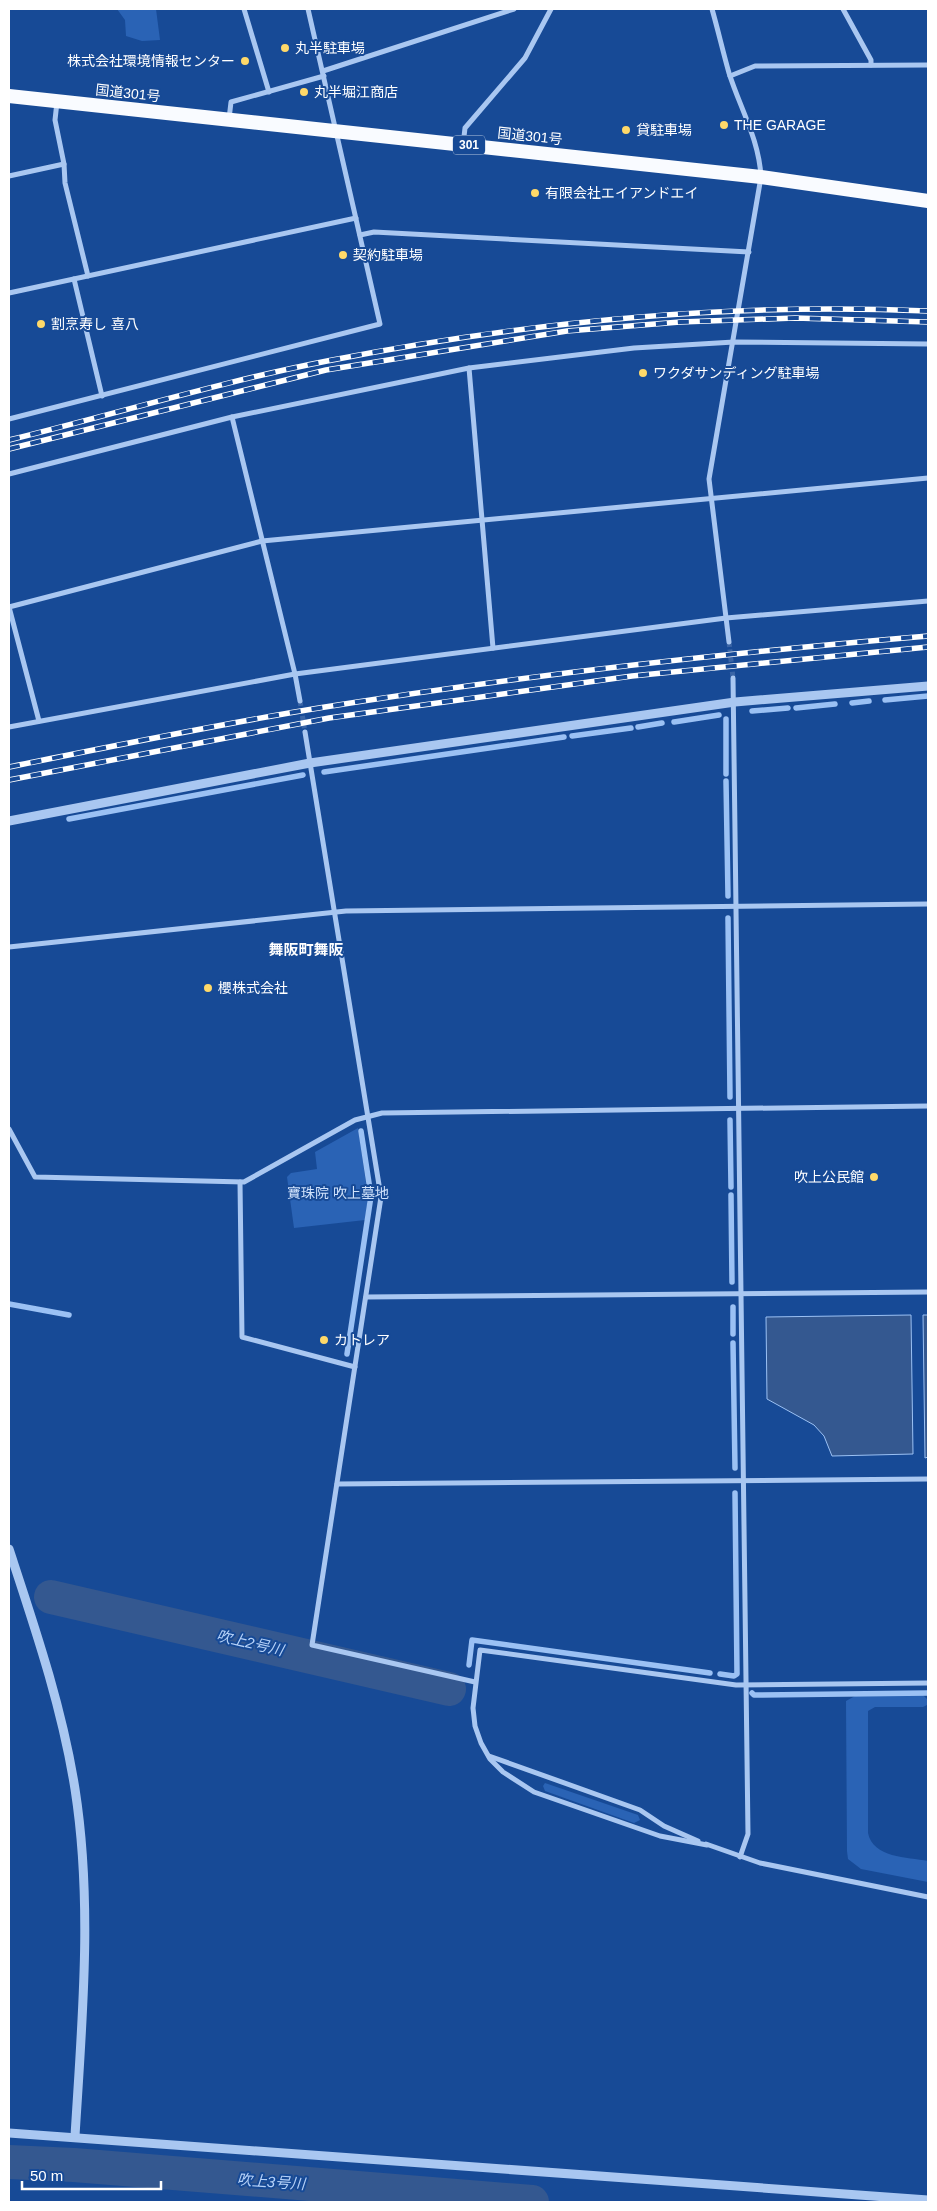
<svg xmlns="http://www.w3.org/2000/svg" width="937" height="2211" font-family="Helvetica,'Noto Sans JP',sans-serif">
<style>
.green{fill:#2a63b5}
.water{fill:#345890;stroke:#9bc1f4}
.lines{fill:none;stroke-linecap:round;stroke-linejoin:round}
.stream{stroke:#9bc1f4;stroke-width:5.5}
.river{stroke:#345890;stroke-width:34}
.minor-tunnel{stroke:#3a65a6;stroke-width:5;stroke-dasharray:5 2.5;stroke-linecap:butt}
.minor{stroke:#a9c7f1;stroke-width:5}
.tertiary{stroke:#a9c7f1;stroke-width:9}
.trunk{stroke:#f9fbff;stroke-width:14}
.rail-casing{stroke:#fff;stroke-width:5.5}
.rail{stroke:#174a96;stroke-width:4;stroke-dasharray:11;stroke-linecap:butt}
.poi-dot{fill:#ffd969;stroke:#174a96;stroke-width:2}
.labels{text-anchor:middle;stroke-width:4;stroke-linejoin:round;paint-order:stroke}
.shield{fill:#174a96;stroke:#b9c9e0;stroke-width:1}
.shield-label{font-size:12px;font-weight:bold;fill:#fff}
.poi-label{font-size:14px;fill:#fff;stroke:#174a96;text-anchor:start}
.street-label{font-size:14px;fill:#fff;stroke:#174a96}
.park-label{font-size:14px;fill:#d0e2fc;stroke:#174a96}
.neighbourhood-label{font-size:15px;font-weight:bold;fill:#fff;stroke:#174a96}
.water-label{font-size:15px;font-style:italic;fill:#b5d1f8;stroke:#174a96}
</style>
<rect width="100%" height="100%" fill="#174a96"/>
<!-- green -->
<g class="green">
<polygon points="117,9 156,9 160,40 142,41 126,36 125,20"/>
<polygon points="358,1128 368,1197 365,1220 294,1228 287,1177 291,1173 317,1169 315,1152"/>
<polygon points="78,1609 411,1685 415,1691 408,1696 80,1620 75,1612"/>
<path d="M923,1695L928,1700L927,1705L923,1707H875L868,1711V1833C873,1858 907,1857 928,1861V1882L861,1869L848,1859L847,1851L846,1701L855,1696Z"/>
<polygon points="545,1783 638,1815 640,1820 634,1823 545,1791 543,1786"/>
</g>
<!-- water -->
<g class="water">
<polygon points="911,1315 913,1454 832,1456 824,1436 814,1425 767,1399 766,1317"/>
<polygon points="923,1315 928,1315 928,1457 925,1458"/>
</g>
<g class="lines">
<!-- stream -->
<g class="stream">
<polyline points="885,700 928,696"/>
<polyline points="852,703 869,701"/>
<polyline points="796,708 835,704"/>
<polyline points="752,711 788,708"/>
<polyline points="726,719 726,774"/>
<polyline points="674,722 719,715"/>
<polyline points="638,727 662,723"/>
<polyline points="572,736 631,728"/>
<polyline points="324,772 564,737"/>
<polyline points="726,781 728,896"/>
<polyline points="69,819 303,775"/>
<polyline points="728,918 730,1097"/>
<polyline points="730,1120 731,1187"/>
<polyline points="731,1195 732,1282"/>
<polyline points="9,1304 69,1315"/>
<polyline points="733,1307 733,1334"/>
<polyline points="733,1343 735,1468"/>
<polyline points="347,1354 371,1196 361,1131"/>
<polyline points="469,1665 472,1640 710,1673"/>
<polyline points="720,1674 734,1676 737,1674 735,1493"/>
<polyline points="449,1689 451,1687"/>
<polyline points="752,1693 754,1695 928,1693"/>
</g>
<!-- river -->
<g class="river">
<polyline points="51,1597 449,1689"/>
<polyline points="9,2162 74,2165 532,2202"/>
</g>
<!-- minor-tunnel -->
<g class="minor-tunnel">
<polyline points="729,642 733,678"/>
<polyline points="300,701 305,732"/>
</g>
<!-- minor -->
<g class="minor">
<polyline points="244,9 269,92"/>
<path d="M712,9C718,30 723,52 729,73C740,108 759,139 761,177L709,479L729,642"/>
<polyline points="843,9 871,60 871,65"/>
<polyline points="323,71 514,9"/>
<polyline points="730,76 755,66 928,65"/>
<polyline points="57,102 55,120 64,164 65,183 88,276"/>
<polyline points="229,119 231,102 324,76"/>
<polyline points="463,145 465,128 525,58 551,9"/>
<polyline points="9,176 64,164"/>
<polyline points="360,235 374,232 749,252"/>
<polyline points="74,279 102,396"/>
<polyline points="9,293 356,218"/>
<polyline points="469,368 493,648"/>
<polyline points="232,417 295,674 300,701"/>
<polyline points="9,419 380,324 308,9"/>
<polyline points="9,474 232,417 469,368 634,348 734,342 928,344"/>
<polyline points="9,607 262,541 928,478"/>
<polyline points="9,607 39,721"/>
<polyline points="733,678 748,1834 740,1857"/>
<polyline points="9,727 295,674 726,618 928,601"/>
<polyline points="305,732 381,1197 312,1645 475,1682"/>
<polyline points="9,947 346,911 928,904"/>
<polyline points="9,1129 35,1177 244,1182 355,1120 382,1113 928,1106"/>
<polyline points="240,1182 242,1337 355,1367"/>
<polyline points="366,1297 928,1292"/>
<polyline points="337,1484 928,1479"/>
<polyline points="489,1756 640,1810 664,1826 698,1841"/>
<polyline points="706,1844 760,1863 928,1897"/>
<polyline points="707,1845 660,1836 534,1792 503,1772 490,1759 481,1743 475,1726 473,1708 480,1650 736,1685 928,1683"/>
</g>
<!-- tertiary -->
<g class="tertiary">
<polyline points="9,821 310,763 735,702 928,686"/>
<path d="M9,1549C35,1628 62,1707 75,1789C93,1904 82,2021 75,2136"/>
<polyline points="9,2133 928,2200"/>
</g>
<!-- trunk -->
<polyline class="trunk" points="9,96 761,177 928,201"/>
<!-- rail casing -->
<g class="rail-casing">
<g id="rail">
<path d="M9,440C115,414 220,382 327,361C526,322 726,302 928,311"/>
<polyline points="9,449 326,370 567,331 680,322 795,318 928,322"/>
<path d="M9,767C114,746 219,724 325,707C525,675 726,653 928,636"/>
<polyline points="9,780 329,718 632,676 928,647"/>
</g>
</g>
<!-- rail -->
<use href="#rail" class="rail"/>
</g>
<!-- markers -->
<g class="poi-dot">
<circle cx="285" cy="48" r="5"/>
<circle cx="245" cy="61" r="5"/>
<circle cx="304" cy="92" r="5"/>
<circle cx="724" cy="125" r="5"/>
<circle cx="626" cy="130" r="5"/>
<circle cx="535" cy="193" r="5"/>
<circle cx="343" cy="255" r="5"/>
<circle cx="41" cy="324" r="5"/>
<circle cx="643" cy="373" r="5"/>
<circle cx="208" cy="988" r="5"/>
<circle cx="874" cy="1177" r="5"/>
<circle cx="324" cy="1340" r="5"/>
</g>
<g class="labels">
<!-- shield labels -->
<rect class="shield" x="453" y="135.5" width="32" height="19" rx="4"/>
<g class="shield-label">
<text x="469" y="149">301</text>
</g>
<!-- poi labels -->
<g class="poi-label">
<text x="295" y="53">丸半駐車場</text>
<text x="235" y="66" text-anchor="end">株式会社環境情報センター</text>
<text x="314" y="97">丸半堀江商店</text>
<text x="734" y="130">THE GARAGE</text>
<text x="636" y="135">貸駐車場</text>
<text x="545" y="198">有限会社エイアンドエイ</text>
<text x="353" y="260">契約駐車場</text>
<text x="51" y="329">割烹寿し 喜八</text>
<text x="653" y="378">ワクダサンディング駐車場</text>
<text x="218" y="993">櫻株式会社</text>
<text x="864" y="1182" text-anchor="end">吹上公民館</text>
<text x="334" y="1345">カトレア</text>
</g>
<!-- street labels -->
<g class="street-label">
<text transform="translate(128 93) rotate(6)" y="5">国道301号</text>
<text transform="translate(530 136) rotate(6)" y="5">国道301号</text>
</g>
<!-- park labels -->
<g class="park-label">
<text x="338" y="1198">寶珠院 吹上墓地</text>
</g>
<!-- neighbourhood labels -->
<g class="neighbourhood-label">
<text x="306" y="955">舞阪町舞阪</text>
</g>
<!-- water labels -->
<g class="water-label">
<text transform="translate(250 1643) rotate(13)" y="5">吹上2号川</text>
<text transform="translate(271 2182) rotate(4)" y="5">吹上3号川</text>
</g>
</g>
<!-- border -->
<rect width="937" height="2211" fill="none" stroke="#ffffff" stroke-width="20"/>
<!-- scale -->
<path d="M22 2181v8h139v-8" fill="none" stroke="#ffffff" stroke-width="2.5"/>
<text x="30" y="2181" font-size="15" fill="#ffffff" stroke="#174a96" stroke-width="4" paint-order="stroke">50 m</text>
</svg>
